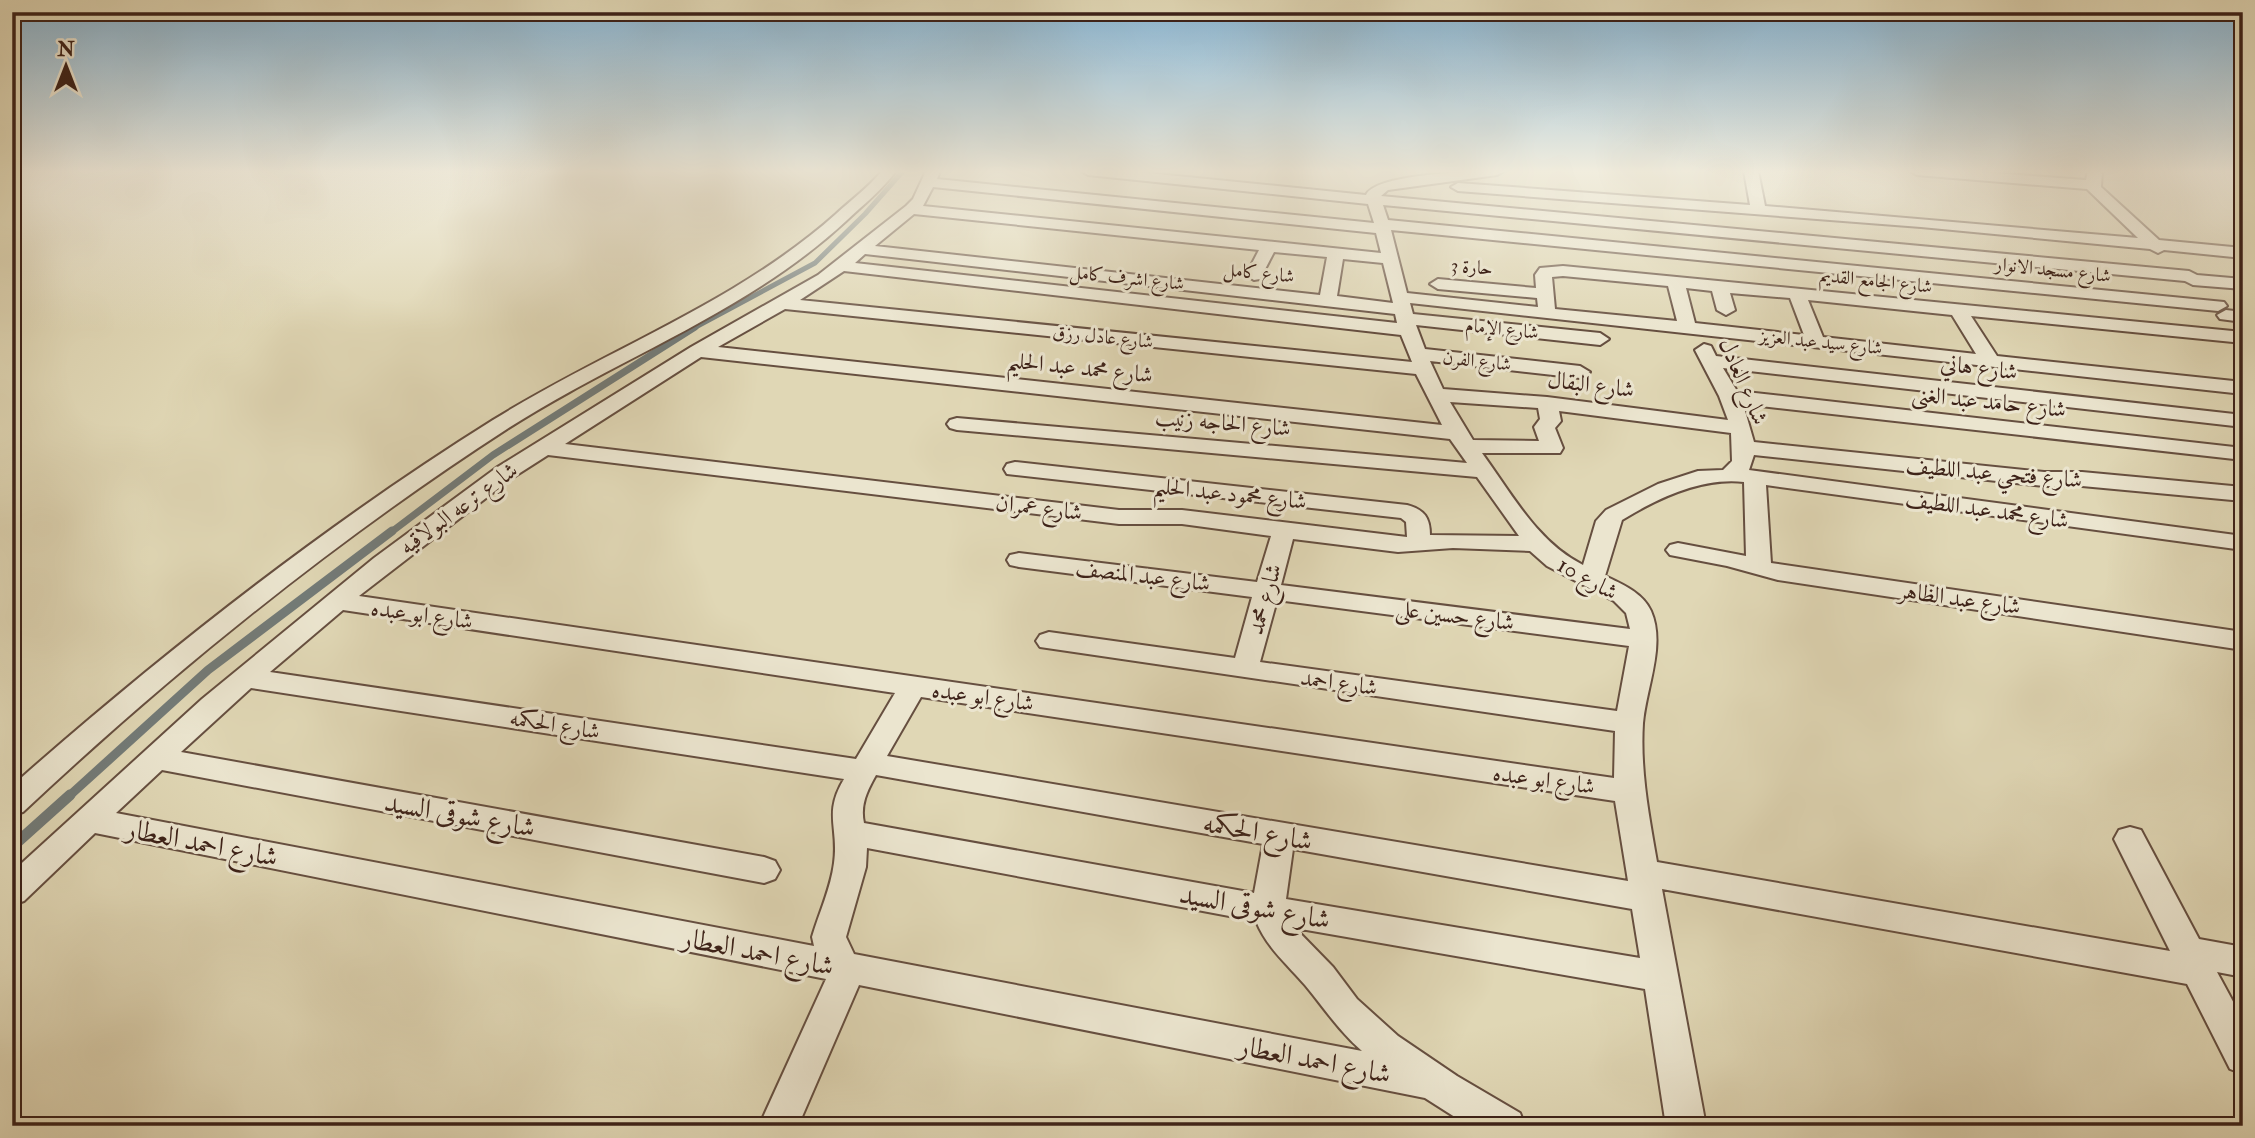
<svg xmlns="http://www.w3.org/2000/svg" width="2255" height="1138" font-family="'IM FELL Double Pica',Amiri,serif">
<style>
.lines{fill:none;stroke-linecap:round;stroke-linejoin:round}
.stream-far3{stroke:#737b78;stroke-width:5}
.stream-far2{stroke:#737b78;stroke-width:7}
.stream-far1{stroke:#737b78;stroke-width:9}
.stream{stroke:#737b78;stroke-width:11}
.minor-casing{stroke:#664f40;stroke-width:4}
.minor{fill:#ebe5cf;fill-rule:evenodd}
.labels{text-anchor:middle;stroke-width:6;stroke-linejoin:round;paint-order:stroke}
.far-street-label{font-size:19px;fill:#3d2219;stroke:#ebe5cf}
.street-label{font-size:23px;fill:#3d2219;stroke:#ebe5cf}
.near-street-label{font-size:28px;fill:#3d2219;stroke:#ebe5cf}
</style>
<rect width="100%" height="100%" fill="#e0d7b5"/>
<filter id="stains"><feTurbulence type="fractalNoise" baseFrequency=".00286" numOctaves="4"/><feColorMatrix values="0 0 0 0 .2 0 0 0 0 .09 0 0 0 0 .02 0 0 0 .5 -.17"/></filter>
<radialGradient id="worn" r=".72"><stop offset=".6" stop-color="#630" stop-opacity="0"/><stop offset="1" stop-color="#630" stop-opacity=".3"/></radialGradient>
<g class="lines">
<!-- stream-far3 -->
<polyline class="stream-far3" points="692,329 815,263 865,214 903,171"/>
<!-- stream-far2 -->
<polyline class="stream-far2" points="390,533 493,455 695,327"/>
<!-- stream-far1 -->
<polyline class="stream-far1" points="68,797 208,670 392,531"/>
<!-- stream -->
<polyline class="stream" points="12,847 70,795"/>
<!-- minor casing -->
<g class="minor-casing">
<g id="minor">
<path d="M882,171H896C882,190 863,205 846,221C747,313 619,357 507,429C337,539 170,674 23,812L12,815V786L30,770C173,645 333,520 493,420C607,349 735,304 836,214C851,200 869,187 882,171Z"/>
<path d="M926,171H940L937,179L1374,223L1368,204L1088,175L1081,171H1127L1366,195C1376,173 1479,171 1504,171L1497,175L1388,190L1381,196L2189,271L2197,275L2243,279V289L2193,285L2185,281L1383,205L1388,220L2224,302L2227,306L2218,311L1391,230L1407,293L1538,307L1537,298L1438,289L1430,284L1438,279L1536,288L1535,275L1540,268L1563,266L2243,332V343L1971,316L1997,356L2243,382V394L1410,303L1413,314L1600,333L1609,339L1600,345L1416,325L1425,349L1580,366L1590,372L1580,378L1430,361L1443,389L1547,397L1728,420L1719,396L1695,350L1704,344L1711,346L1716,356L2243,415V427L1723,368L1737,391L2243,448V460L1743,404L1754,442L2044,472H2082L2243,487V501L2082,486H2044L1754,455L1749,470L2243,536V550L1766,485L1771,563L2243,632V650L1778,580L1727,566L1670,555L1666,550L1670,545L1678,543L1746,556L1744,482C1702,477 1658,498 1622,520L1605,576C1622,584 1643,593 1651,611C1666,645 1646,688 1643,723C1640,770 1649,816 1657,862L2170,951L2114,839L2119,830L2130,827L2141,830L2199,939L2243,947V977L2217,972L2243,1020V1074L2230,1069L2187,984L1662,889L1706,1126H1666L1645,989L1295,928L1333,967L1357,999L1398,1036L1457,1076L1520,1113L1525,1126H1469L1425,1098L859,985L798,1126H759L826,979L95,833L24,901L12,905V872L202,699L374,558L496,468L691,347L818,275L906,206L913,199ZM933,187L1376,233L1381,253L923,206ZM914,214L1259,250L1246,275L1254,280L1260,279L1274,252L1327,257L1320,295L875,246ZM865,254L1395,314L1397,323L855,263ZM1343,259L1383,263L1393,303L1337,296ZM844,271L1401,335L1412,362L800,300ZM1563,276L1668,286L1677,321L1555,309L1552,277ZM1686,288L1712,291L1717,310L1726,315L1735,310L1730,293L1790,298L1804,335L1695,323ZM1808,300L1952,315L1976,354L1823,337ZM785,309L1416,374L1442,425L718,347ZM701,357L1450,439L1467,463L957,418L950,420L947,424L950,428L957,430L1477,477L1519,536L1430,535C1430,518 1425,510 1407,505L1015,462L1007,464L1004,469L1007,474L1401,518L1406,522L1407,537L1182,510H1119L565,444ZM1450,402L1538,408L1540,419L1534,427L1539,441L1473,440ZM1559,411L1731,433L1732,461L1723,470L1698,471L1658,484L1606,510L1596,521L1583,565C1537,542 1512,494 1482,453H1560L1563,448L1555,428L1561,421ZM548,455L1119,524H1182L1271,536L1257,582L1019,553L1010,555L1007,560L1010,565L1019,567L1252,597L1235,658L1049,632L1040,635L1036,641L1040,647L1615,731L1614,778L359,596L512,478ZM1293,539L1398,552L1453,548L1530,551L1547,566L1614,601L1626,613L1630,629L1281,585ZM1277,600L1629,646L1617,711L1260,662ZM343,610L895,693L856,759L270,672ZM251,688L844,779C823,814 839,827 834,863C831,888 819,913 812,937L814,946L116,813L162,770L764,883L775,879L780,870L775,861L764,857L181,752ZM921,697L1615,801L1628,881L887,756ZM876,775L1263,844L1254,893L864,823C860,805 867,791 876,775ZM867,848L1256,921C1267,948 1287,964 1305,985C1324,1008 1339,1031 1362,1051L854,954L846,937L866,867ZM1293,849L1632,909L1640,958L1286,899Z"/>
<polygon points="1744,171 1758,171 1765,206 2138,238 2087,189 1917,175 1910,171 1966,171 2086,180 2088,171 2102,171 2101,187 2159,240 2243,248 2243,258 2164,250 2158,253 2150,249 1921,227 1458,191 1451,187 1458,183 1750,205"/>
<polygon points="2226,310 2243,312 2243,322 2220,319 2217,315"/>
</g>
</g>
<!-- minor -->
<use href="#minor" class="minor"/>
</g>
<!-- sky -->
<linearGradient id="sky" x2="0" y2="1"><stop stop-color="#87b5d4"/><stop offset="0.52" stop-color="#f1edde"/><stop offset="1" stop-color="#f1edde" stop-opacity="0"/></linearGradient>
<rect width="2255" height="330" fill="url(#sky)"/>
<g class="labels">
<!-- far-street labels -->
<g class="far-street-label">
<text transform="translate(1472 266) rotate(5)" y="7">حارة 3</text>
<text transform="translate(2053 269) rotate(6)" y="7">شارع مسجد الانوار</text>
<text transform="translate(1259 272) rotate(6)" y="7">شارع كامل</text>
<text transform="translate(1127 277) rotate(6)" y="7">شارع اشرف كامل</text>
<text transform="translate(1876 280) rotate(6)" y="7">شارع الجامع القديم</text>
<text transform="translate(1502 328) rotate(6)" y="7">شارع الإمام</text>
<text transform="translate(1103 336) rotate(6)" y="7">شارع عادل رزق</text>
<text transform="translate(1821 341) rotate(6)" y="7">شارع سيد عبد العزيز</text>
<text transform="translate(1477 360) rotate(6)" y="7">شارع الفرن</text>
</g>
<!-- street labels -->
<g class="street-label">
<text transform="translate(1080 367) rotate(6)" y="8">شارع محمد عبد الحليم</text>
<text transform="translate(1979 367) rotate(7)" y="8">شارع هاني</text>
<text transform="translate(1744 381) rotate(67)" y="8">شارع العادل</text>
<text transform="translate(1591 384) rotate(7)" y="8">شارع البقال</text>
<text transform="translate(1989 401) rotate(6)" y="8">شارع حامد عبد الغنى</text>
<text transform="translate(1223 422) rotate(5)" y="8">شارع الحاجه زنيب</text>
<text transform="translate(1994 472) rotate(5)" y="8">شارع فتحي عبد اللطيف</text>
<text transform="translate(1230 493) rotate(6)" y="8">شارع محمود عبد الحليم</text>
<text transform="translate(1039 507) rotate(7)" y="8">شارع عمران</text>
<text transform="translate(458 508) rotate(-36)" y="8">شارع ترعه البولاقيه</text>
<text transform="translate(1987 509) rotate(8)" y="8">شارع محمد عبد اللطيف</text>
<text transform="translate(1143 575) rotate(7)" y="8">شارع عبد المنصف</text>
<text transform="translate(1588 578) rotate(29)" y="8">شارع 10</text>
<text transform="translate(1960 598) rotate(8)" y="8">شارع عبد الظاهر</text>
<text transform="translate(1264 599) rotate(-74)" y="8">شارع محمد</text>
<text transform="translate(422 614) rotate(8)" y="8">شارع ابو عبده</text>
<text transform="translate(1455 615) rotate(7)" y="8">شارع حسين على</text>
<text transform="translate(1339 682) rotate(8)" y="8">شارع احمد</text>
<text transform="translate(983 696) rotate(8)" y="8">شارع ابو عبده</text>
<text transform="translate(555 724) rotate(9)" y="8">شارع الحكمه</text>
<text transform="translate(1544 779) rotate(8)" y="8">شارع ابو عبده</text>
</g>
<!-- near-street labels -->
<g class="near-street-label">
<text transform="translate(460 814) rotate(10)" y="10">شارع شوقى السيد</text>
<text transform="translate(1258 831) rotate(10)" y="10">شارع الحكمه</text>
<text transform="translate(202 842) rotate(11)" y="10">شارع احمد العطار</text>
<text transform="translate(1255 906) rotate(10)" y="10">شارع شوقى السيد</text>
<text transform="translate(758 951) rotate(11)" y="10">شارع احمد العطار</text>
<text transform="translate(1315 1059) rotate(11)" y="10">شارع احمد العطار</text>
</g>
</g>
<!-- margin -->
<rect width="2255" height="1138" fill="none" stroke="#e0d7b5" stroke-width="42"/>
<rect x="14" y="14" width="2227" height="1110" fill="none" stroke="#3d2219" stroke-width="3.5"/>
<rect x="21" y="21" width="2213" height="1096" fill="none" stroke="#3d2219" stroke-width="2"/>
<!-- north arrow -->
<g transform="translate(66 66)" stroke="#ebe5cf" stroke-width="5" paint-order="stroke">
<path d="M0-5L12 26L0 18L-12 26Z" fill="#3d2219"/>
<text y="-10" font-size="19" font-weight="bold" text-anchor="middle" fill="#3d2219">N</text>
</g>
<rect width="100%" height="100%" filter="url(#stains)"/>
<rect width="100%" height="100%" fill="url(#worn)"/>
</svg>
